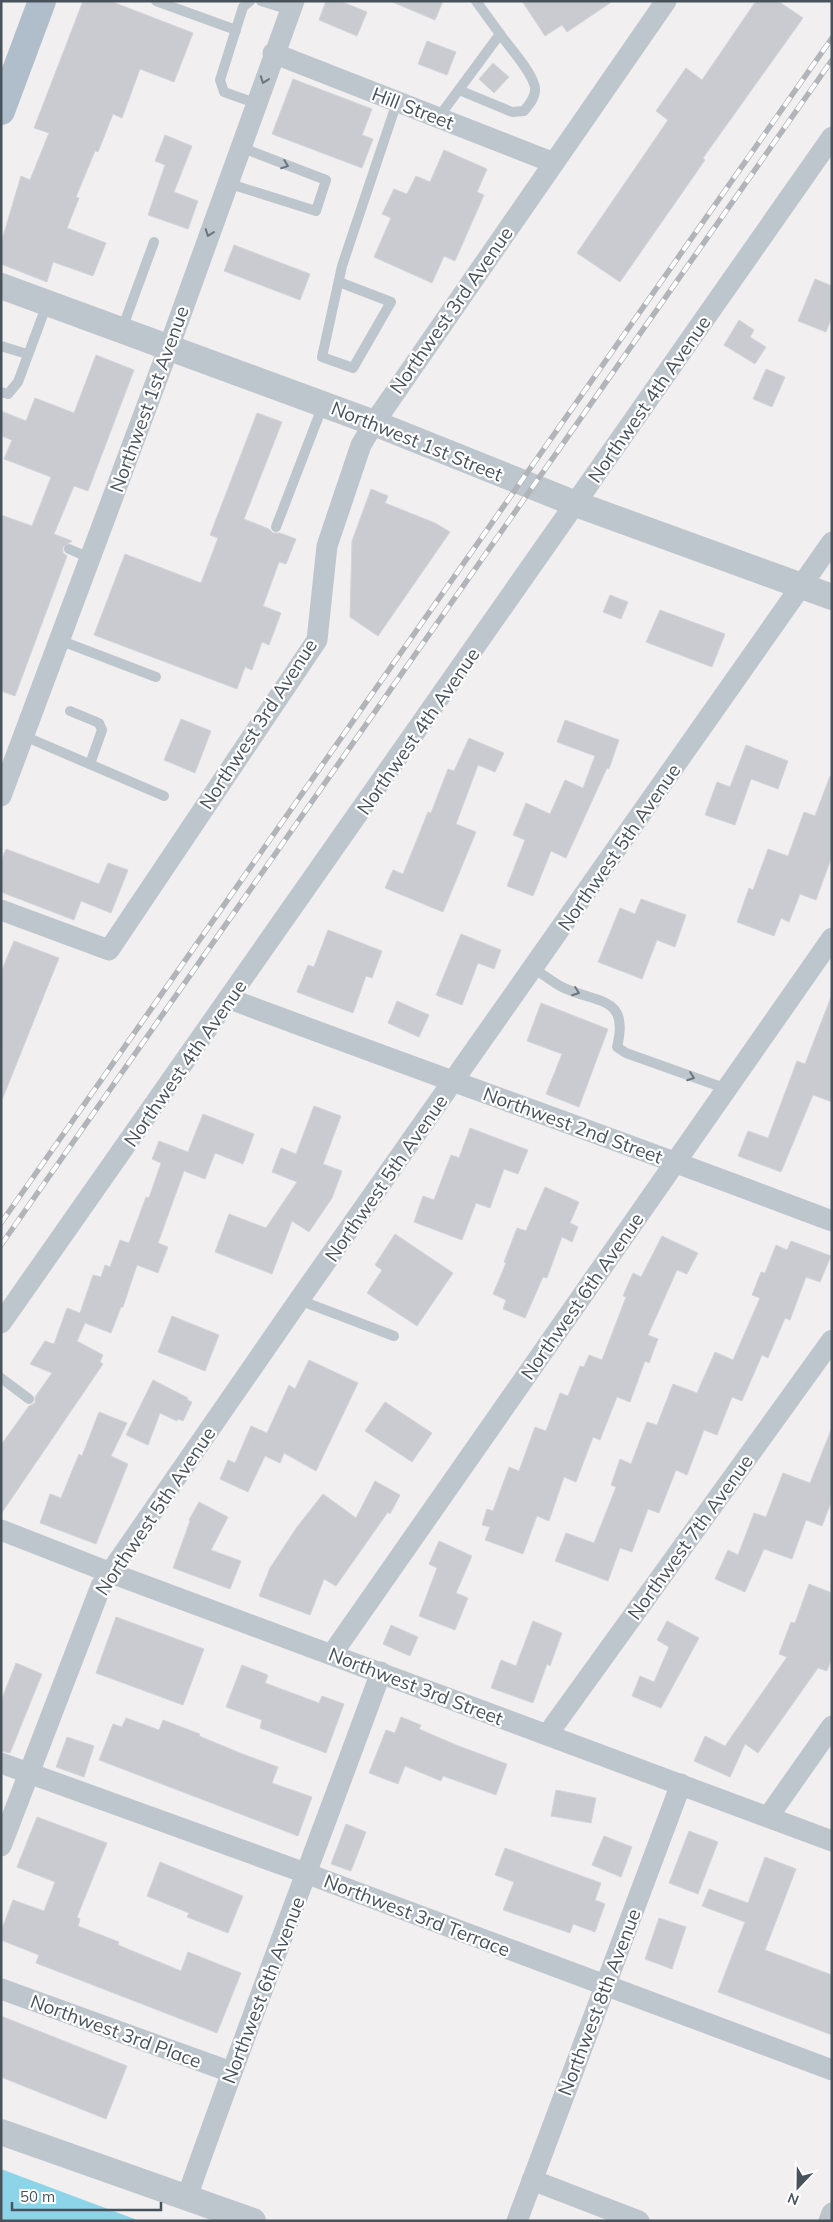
<svg xmlns="http://www.w3.org/2000/svg" width="833" height="2222" font-family="Mulish,sans-serif">
<style>
.water{fill:#8ed4e8}
.building{fill:#c9cbd1;stroke:#d3d5da}
.lines{fill:none;stroke-linecap:round;stroke-linejoin:round}
.service{stroke:#bec6cd;stroke-width:10}
.minor{stroke:#bec6cd;stroke-width:21}
.tertiary{stroke:#bec6cd;stroke-width:26}
.primary{stroke:#b0becc;stroke-width:28}
.rail-casing{stroke:#b1b4b9;stroke-width:5.5}
.rail{stroke:#fff;stroke-width:4;stroke-dasharray:11;stroke-linecap:butt}
.oneway{stroke:#6b757d}
.labels{text-anchor:middle;stroke-width:4.5;stroke-linejoin:round;paint-order:stroke}
.street-label{font-size:19px;fill:#48525b;stroke:#fff}
</style>
<rect width="100%" height="100%" fill="#f1efef"/>
<!-- water -->
<polygon class="water" points="1,2169 140,2221 1,2221"/>
<!-- building -->
<g class="building">
<polygon points="83,1 110,1 193,33 174,82 140,69 122,118 113,114 98,152 95,151 76,197 79,198 67,228 106,243 93,276 53,262 47,282 1,264 1,243 21,176 30,180 49,133 34,128"/>
<polygon points="326,1 340,1 367,12 357,36 319,20"/>
<polygon points="390,1 443,1 435,20"/>
<polygon points="522,1 613,1 567,32 562,25 545,36"/>
<polygon points="756,1 778,1 803,18 703,158 705,160 620,282 577,253 668,120 656,111 686,68 702,80"/>
<polygon points="427,41 456,52 447,75 418,64"/>
<polygon points="493,63 509,77 494,93 479,79"/>
<polygon points="293,79 372,109 362,135 373,139 362,168 272,134"/>
<polygon points="165,135 192,146 174,192 198,201 188,229 148,215 165,165 155,161"/>
<polygon points="444,150 487,169 477,192 484,195 455,261 444,256 432,283 374,257 391,218 382,214 394,189 407,194 416,176 430,182"/>
<polygon points="234,245 310,274 300,300 224,271"/>
<polygon points="815,279 832,286 832,317 826,332 798,321"/>
<polygon points="739,320 754,330 750,337 766,347 755,364 724,345"/>
<polygon points="96,355 134,370 88,491 74,486 54,534 72,541 63,547 63,553 67,556 15,696 1,691 1,515 32,526 51,477 4,459 12,440 1,436 1,411 26,421 35,398 74,413"/>
<polygon points="766,369 785,377 772,407 753,399"/>
<polygon points="257,413 282,422 244,519 269,529 273,533 280,533 296,539 286,564 279,562 263,606 281,613 269,645 262,642 252,670 245,667 237,689 94,635 125,554 201,583 218,538 210,535"/>
<polygon points="371,489 388,496 385,503 435,523 450,532 378,636 350,617 352,541"/>
<polygon points="610,595 628,602 621,619 603,612"/>
<polygon points="660,610 725,634 712,667 646,642"/>
<polygon points="181,719 211,731 195,773 164,760"/>
<polygon points="565,720 619,740 609,769 607,768 566,858 551,851 533,896 507,886 525,840 513,835 526,803 550,814 565,780 583,788 595,756 557,742"/>
<polygon points="469,738 504,753 495,772 478,765 456,824 476,832 443,912 385,888 393,870 403,874 428,812 431,813 448,769 454,771"/>
<polygon points="746,745 788,761 778,789 751,779 735,825 705,815 717,782 730,787"/>
<polygon points="830,776 832,776 832,856 816,900 800,894 789,922 781,918 774,936 737,922 749,888 753,890 768,849 788,856 804,812 815,816"/>
<polygon points="6,849 99,884 108,863 128,870 111,913 81,901 74,920 1,892 1,861"/>
<polygon points="641,899 686,915 675,947 657,940 642,979 598,962 620,908 635,914"/>
<polygon points="328,930 382,951 372,978 366,976 353,1013 297,992 308,965 314,967"/>
<polygon points="461,934 501,950 494,969 478,963 462,1005 436,995"/>
<polygon points="14,941 59,958 2,1100 1,972"/>
<polygon points="831,997 832,1102 813,1095 781,1172 738,1156 748,1131 768,1138 797,1061 805,1064"/>
<polygon points="397,1001 429,1015 419,1037 388,1023"/>
<polygon points="541,1003 608,1029 579,1107 546,1094 562,1054 527,1041"/>
<polygon points="314,1106 341,1116 323,1164 342,1171 332,1198 309,1232 292,1221 272,1274 215,1252 229,1214 266,1228 297,1182 272,1172 281,1148 296,1154"/>
<polygon points="203,1114 254,1134 243,1164 215,1153 205,1179 184,1171 158,1243 168,1247 158,1273 137,1265 123,1307 121,1307 111,1333 85,1323 77,1341 103,1355 100,1362 103,1364 1,1514 1,1445 29,1406 35,1403 35,1397 52,1373 30,1364 45,1341 54,1344 67,1308 80,1313 93,1275 101,1277 105,1265 110,1267 120,1240 129,1243 146,1197 149,1198 161,1163 152,1159 159,1141 188,1152"/>
<polygon points="470,1128 528,1150 518,1174 504,1169 490,1208 476,1203 462,1240 414,1222 423,1196 434,1200 451,1155 459,1158"/>
<polygon points="545,1187 579,1202 570,1223 578,1227 572,1242 562,1237 547,1278 543,1277 525,1318 503,1309 506,1300 493,1294 506,1263 504,1262 517,1228 526,1231"/>
<polygon points="395,1234 453,1273 417,1326 367,1293 382,1270 375,1265"/>
<polygon points="662,1236 698,1253 687,1274 677,1270 648,1335 658,1339 649,1363 645,1361 630,1402 617,1397 600,1440 593,1437 576,1482 564,1477 549,1521 537,1516 523,1554 485,1540 490,1527 482,1525 487,1509 493,1511 509,1467 519,1471 535,1427 546,1431 560,1393 568,1396 580,1366 584,1367 589,1355 602,1360 626,1297 623,1296 633,1273 641,1277"/>
<polygon points="791,1241 831,1256 820,1282 806,1277 790,1320 785,1318 768,1358 762,1355 742,1401 732,1397 717,1435 704,1430 687,1475 676,1470 659,1513 648,1509 632,1552 620,1548 608,1581 555,1561 566,1533 594,1543 616,1487 611,1485 620,1459 631,1464 647,1422 657,1425 673,1384 697,1393 715,1352 733,1360 760,1298 752,1295 761,1272 765,1273 776,1245 787,1250"/>
<polygon points="172,1316 219,1335 205,1371 158,1352"/>
<polygon points="309,1360 358,1383 316,1471 284,1453 280,1463 265,1456 248,1492 220,1479 228,1460 235,1463 251,1426 267,1433 289,1385 295,1389"/>
<polygon points="153,1380 188,1398 187,1400 192,1402 183,1421 178,1419 177,1421 160,1413 148,1445 126,1435"/>
<polygon points="385,1402 432,1433 412,1462 365,1431"/>
<polygon points="99,1412 127,1423 111,1456 128,1464 96,1544 40,1523 50,1494 61,1498 79,1454 82,1456"/>
<polygon points="831,1430 832,1500 822,1526 806,1520 792,1559 764,1549 745,1592 715,1579 728,1550 738,1555 754,1513 766,1517 783,1473 810,1483"/>
<polygon points="375,1481 400,1495 390,1514 388,1512 336,1586 324,1579 310,1615 259,1596 270,1568 297,1527 323,1494 356,1518"/>
<polygon points="199,1502 228,1517 211,1550 241,1561 230,1589 173,1568 190,1521 189,1520"/>
<polygon points="439,1541 472,1556 456,1593 468,1598 455,1630 419,1616 437,1568 429,1564"/>
<polygon points="809,1584 832,1593 832,1658 827,1671 818,1668 758,1753 745,1744 730,1777 694,1761 705,1736 725,1746 787,1657 779,1654 791,1622 795,1623"/>
<polygon points="116,1617 204,1649 183,1705 96,1673"/>
<polygon points="533,1621 562,1633 550,1666 547,1664 533,1703 491,1688 501,1660 516,1666"/>
<polygon points="667,1621 699,1638 661,1708 632,1696 640,1676 654,1682 669,1647 657,1640"/>
<polygon points="391,1625 418,1637 410,1656 383,1644"/>
<polygon points="16,1663 42,1674 10,1753 1,1751 1,1701"/>
<polygon points="242,1665 268,1675 265,1683 319,1703 322,1696 344,1704 326,1753 260,1728 262,1720 226,1707"/>
<polygon points="401,1717 421,1725 419,1729 456,1745 507,1764 496,1795 443,1776 441,1781 405,1766 398,1784 369,1773 386,1730 395,1733"/>
<polygon points="126,1718 159,1730 163,1720 200,1734 199,1736 240,1753 278,1767 272,1783 312,1797 298,1836 99,1760 113,1724 122,1727"/>
<polygon points="67,1737 94,1746 84,1777 56,1767"/>
<polygon points="556,1790 596,1798 591,1823 551,1816"/>
<polygon points="37,1817 107,1843 77,1917 80,1919 78,1926 119,1942 118,1945 181,1971 188,1952 241,1973 217,2033 36,1963 39,1955 1,1940 1,1931 13,1900 44,1911 55,1882 17,1867"/>
<polygon points="346,1824 366,1832 351,1871 331,1864"/>
<polygon points="689,1831 718,1842 698,1894 669,1883"/>
<polygon points="604,1836 632,1847 621,1877 592,1865"/>
<polygon points="505,1848 601,1883 595,1900 605,1904 595,1932 573,1924 570,1933 503,1910 514,1882 495,1875"/>
<polygon points="765,1857 796,1869 765,1950 832,1975 832,2035 718,1992 745,1922 702,1906 709,1889 748,1903"/>
<polygon points="160,1862 243,1896 228,1933 187,1917 189,1913 147,1896"/>
<polygon points="659,1918 686,1927 672,1969 645,1959"/>
<polygon points="1,2016 127,2066 106,2119 1,2077"/>
</g>
<g class="lines">
<!-- service -->
<g class="service">
<polyline points="156,1 236,30"/>
<polyline points="250,1 243,7 220,80 224,92 255,103"/>
<polyline points="261,1 290,10"/>
<path d="M459,90L512,112L524,111C529,105 535,98 535,90C536,76 509,47 500,34"/>
<polyline points="438,118 500,34 476,1"/>
<polyline points="227,183 316,211 326,180 240,147"/>
<polyline points="339,282 391,302 353,368 322,357 342,266 397,102"/>
<polyline points="122,329 154,242"/>
<polyline points="1,346 27,354"/>
<polyline points="1,392 8,394 18,382 47,304"/>
<polyline points="276,527 323,405"/>
<polyline points="69,549 90,558"/>
<polyline points="59,640 156,677"/>
<polyline points="70,711 99,723 102,730 90,764"/>
<polyline points="24,736 164,796"/>
<path d="M533,968C543,974 552,982 562,987C597,1004 630,995 617,1047L626,1053L727,1089"/>
<polyline points="299,1300 394,1336"/>
<polyline points="1,1378 29,1399"/>
</g>
<!-- minor -->
<g class="minor">
<polyline points="273,53 554,163"/>
<polyline points="1,796 169,347 294,1"/>
<polyline points="1,910 109,950 317,640 327,546 361,445 374,423 666,1"/>
<path d="M230,999C430,1074 632,1145 832,1221"/>
<polyline points="1,1323 832,137"/>
<polyline points="1,1530 111,1573 832,1841"/>
<polyline points="332,1654 832,938"/>
<polyline points="547,1735 832,1340"/>
<polyline points="1,1763 308,1874 832,2070"/>
<polyline points="768,1817 832,1726"/>
<polyline points="1,1846 101,1586 299,1300 832,542"/>
<polyline points="1,1989 231,2072"/>
<polyline points="532,2180 639,2221"/>
<path d="M187,2197C249,2021 317,1847 381,1672"/>
<polyline points="517,2221 681,1784"/>
<polyline points="829,2221 832,2213"/>
</g>
<!-- tertiary -->
<g class="tertiary">
<polyline points="1,286 374,423 576,504 832,597"/>
<polyline points="1,2132 253,2221"/>
</g>
<!-- primary -->
<polyline class="primary" points="1,111 42,1"/>
<!-- rail casing -->
<g class="rail-casing">
<g id="rail">
<polyline points="1,1223 832,38"/>
<polyline points="1,1245 832,60"/>
</g>
</g>
<!-- rail -->
<use href="#rail" class="rail"/>
</g>
<!-- one-way arrows -->
<defs><path id="oneway-chevron" d="M-2-3.5L2.5 0L-2 3.5" fill="none" stroke-width="1.6" stroke-linecap="round" stroke-linejoin="round" transform="scale(1.25)"/></defs>
<g class="oneway">
<use href="#oneway-chevron" transform="translate(264 80) rotate(110)"/>
<use href="#oneway-chevron" transform="translate(285 165) rotate(21)"/>
<use href="#oneway-chevron" transform="translate(209 233) rotate(110)"/>
<use href="#oneway-chevron" transform="translate(576 992) rotate(20)"/>
<use href="#oneway-chevron" transform="translate(691 1077) rotate(20)"/>
</g>
<g class="labels">
<!-- street labels -->
<g class="street-label">
<text transform="translate(413 108) rotate(21)" y="7">Hill Street</text>
<text transform="translate(451 310) rotate(-55)" y="7">Northwest 3rd Avenue</text>
<text transform="translate(149 399) rotate(-70)" y="7">Northwest 1st Avenue</text>
<text transform="translate(649 399) rotate(-55)" y="7">Northwest 4th Avenue</text>
<text transform="translate(417 441) rotate(22)" y="7">Northwest 1st Street</text>
<text transform="translate(258 724) rotate(-57)" y="7">Northwest 3rd Avenue</text>
<text transform="translate(418 731) rotate(-55)" y="7">Northwest 4th Avenue</text>
<text transform="translate(619 847) rotate(-55)" y="7">Northwest 5th Avenue</text>
<text transform="translate(185 1063) rotate(-55)" y="7">Northwest 4th Avenue</text>
<text transform="translate(573 1125) rotate(20)" y="7">Northwest 2nd Street</text>
<text transform="translate(386 1178) rotate(-55)" y="7">Northwest 5th Avenue</text>
<text transform="translate(582 1296) rotate(-55)" y="7">Northwest 6th Avenue</text>
<text transform="translate(155 1511) rotate(-56)" y="7">Northwest 5th Avenue</text>
<text transform="translate(690 1537) rotate(-54)" y="7">Northwest 7th Avenue</text>
<text transform="translate(416 1686) rotate(21)" y="7">Northwest 3rd Street</text>
<text transform="translate(417 1915) rotate(21)" y="7">Northwest 3rd Terrace</text>
<text transform="translate(263 1990) rotate(-69)" y="7">Northwest 6th Avenue</text>
<text transform="translate(599 2002) rotate(-69)" y="7">Northwest 8th Avenue</text>
<text transform="translate(116 2031) rotate(20)" y="7">Northwest 3rd Place</text>
</g>
</g>
<!-- border -->
<rect width="833" height="2222" fill="none" stroke="#48525b" stroke-width="5"/>
<!-- north arrow -->
<g transform="translate(798 2187) rotate(202)" stroke="#ffffff" stroke-width="4" paint-order="stroke">
<path d="M0-4L9 19L0 12L-9 19Z" fill="#48525b"/>
<text y="-8" font-size="14" font-weight="bold" text-anchor="middle" fill="#48525b">N</text>
</g>
<!-- scale -->
<path d="M12 2202v8h149v-8" fill="none" stroke="#48525b" stroke-width="2.5"/>
<text x="20" y="2202" font-size="15" fill="#48525b" stroke="#ffffff" stroke-width="4" paint-order="stroke">50 m</text>
</svg>
